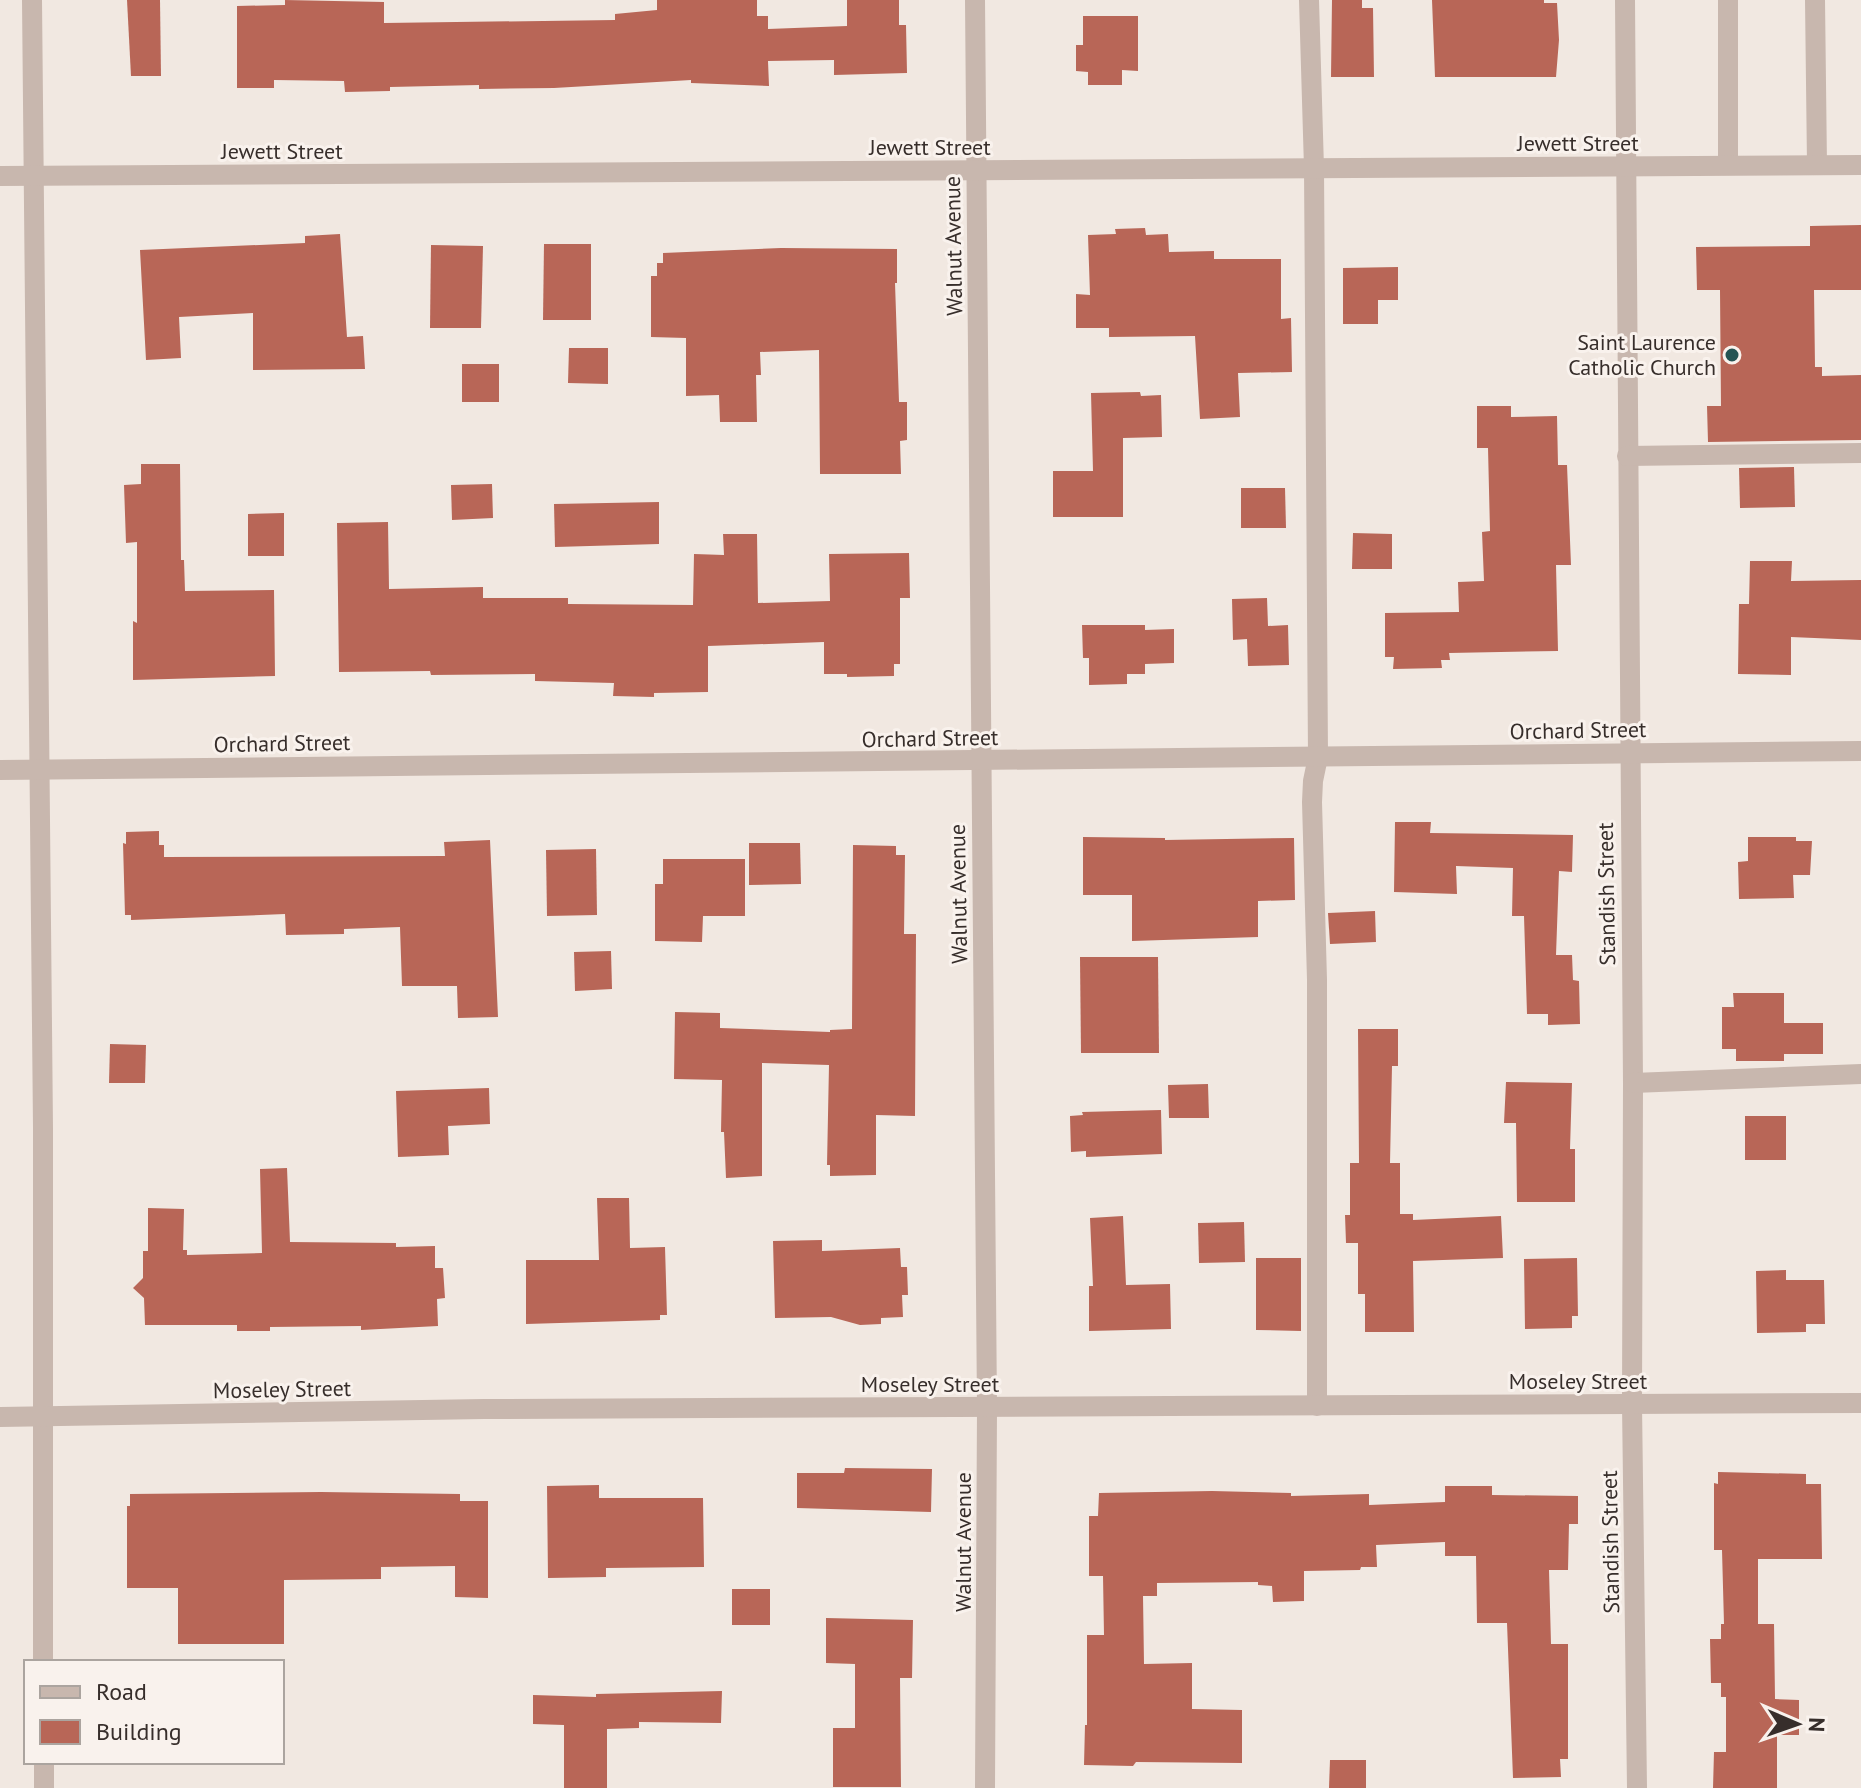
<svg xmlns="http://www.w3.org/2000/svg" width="1861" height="1788" font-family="'PT Sans',sans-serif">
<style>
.building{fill:#b86657}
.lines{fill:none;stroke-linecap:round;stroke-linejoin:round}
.minor{stroke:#c8b7ae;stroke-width:20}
.poi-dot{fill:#255453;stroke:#f9f2ed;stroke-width:3}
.labels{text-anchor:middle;stroke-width:6;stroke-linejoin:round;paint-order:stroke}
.street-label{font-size:22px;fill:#372e2b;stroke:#f9f2ed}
.poi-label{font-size:22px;fill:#372e2b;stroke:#f9f2ed;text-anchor:end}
</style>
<rect width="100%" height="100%" fill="#f1e8e1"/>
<!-- building -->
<g class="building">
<polygon points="127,0 160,0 161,76 131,76"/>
<polygon points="285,0 384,2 384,23 615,20 615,14 657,10 657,0 757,0 757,16 768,16 768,29 847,26 847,0 899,0 899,25 906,25 907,73 834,75 834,60 768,61 769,86 691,83 691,80 554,88 479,89 479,85 390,87 390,91 345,92 344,81 274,80 274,88 237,88 237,6 285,5"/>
<polygon points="1332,0 1362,0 1362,8 1373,8 1374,77 1331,77"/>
<polygon points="1432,0 1544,0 1544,3 1557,3 1559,40 1556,77 1435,77"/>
<polygon points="1083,16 1138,16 1138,71 1122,70 1122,85 1088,85 1088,72 1076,71 1076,45 1083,45"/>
<polygon points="1861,225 1861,290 1814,290 1815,367 1822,367 1822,376 1861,375 1861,440 1708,442 1707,406 1721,406 1720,290 1697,290 1696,247 1810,246 1810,226"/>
<polygon points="1145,228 1146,235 1168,234 1169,252 1214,251 1214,259 1281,259 1281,319 1291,318 1292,372 1238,373 1240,417 1200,419 1195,336 1109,337 1109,328 1076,328 1076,294 1090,295 1088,235 1116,234 1115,229"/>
<polygon points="340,234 347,337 363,336 365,369 253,370 253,313 179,317 181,358 146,360 140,250 305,243 305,236"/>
<polygon points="544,244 591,244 591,320 543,320"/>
<polygon points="431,245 483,246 481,328 430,328"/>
<polygon points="781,248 897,249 897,283 895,283 899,402 907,402 907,440 900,441 901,474 820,474 819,350 760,352 761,375 756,375 757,422 720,422 719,395 686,396 686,338 651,337 651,276 657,276 657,263 663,263 663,253"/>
<polygon points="1398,267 1398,300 1378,300 1378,324 1343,324 1343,268"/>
<polygon points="569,348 608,348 608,384 568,383"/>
<rect x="462" y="364" width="37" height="38"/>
<polygon points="1140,392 1141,396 1161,395 1162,437 1123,438 1123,517 1053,517 1053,471 1093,471 1091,393"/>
<polygon points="1477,406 1511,406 1511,417 1557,416 1558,465 1567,465 1571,565 1556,565 1558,651 1449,653 1450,660 1441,660 1442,668 1393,669 1394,657 1385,657 1385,613 1459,612 1458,582 1484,581 1482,532 1490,531 1488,448 1477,448"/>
<polygon points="141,464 180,464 181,560 184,560 185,591 274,590 275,676 133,680 133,621 137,623 137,542 126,543 124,485 141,484"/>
<polygon points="1794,467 1795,507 1740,508 1739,468"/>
<polygon points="492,484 493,518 452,520 451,485"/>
<polygon points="1241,488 1285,488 1286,528 1241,528"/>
<polygon points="659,502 659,544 555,547 554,504"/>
<polygon points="284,513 284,556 248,556 248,514"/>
<polygon points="388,522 389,589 483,587 483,598 568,598 568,604 693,605 694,554 724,555 723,534 757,534 758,603 830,601 829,554 909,553 910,598 900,598 900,664 894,664 894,676 847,677 847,674 824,674 824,642 708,646 708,692 654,693 654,697 613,696 614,683 535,681 535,674 431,675 430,671 339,672 337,523"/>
<polygon points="1353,533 1392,534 1392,569 1352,569"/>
<polygon points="1750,561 1792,561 1791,581 1861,580 1861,640 1791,637 1791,675 1738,674 1739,604 1749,604"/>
<polygon points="1267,598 1268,626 1288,625 1289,665 1248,666 1247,639 1233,640 1232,599"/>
<polygon points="1082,625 1145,625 1145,630 1174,629 1174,663 1145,664 1145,674 1127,674 1127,684 1089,685 1089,658 1083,658"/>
<polygon points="1395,822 1431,822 1430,833 1573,835 1572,872 1559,871 1556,955 1572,955 1573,980 1579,981 1580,1024 1548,1025 1548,1014 1527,1014 1524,916 1512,916 1513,868 1456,866 1457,894 1394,892"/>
<polygon points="159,831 159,845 164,845 164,857 445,856 444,842 490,840 498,1017 458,1018 457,986 402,986 400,927 344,929 344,934 286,935 285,914 131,920 131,915 125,915 123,843 126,844 126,832"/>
<polygon points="1083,837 1165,838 1165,840 1294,838 1295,900 1258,901 1258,937 1132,941 1132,895 1083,895"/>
<polygon points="1748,837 1796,837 1796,841 1812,841 1810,875 1793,875 1794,898 1739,899 1738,862 1748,861"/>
<polygon points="749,843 800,843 801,884 749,885"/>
<polygon points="853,845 896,846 896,855 905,855 904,934 916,934 915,1116 876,1115 876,1175 830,1176 830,1165 827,1165 829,1065 762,1063 762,1176 726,1178 724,1132 721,1132 722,1080 674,1079 675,1012 720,1013 720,1028 830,1032 830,1030 852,1029"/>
<polygon points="596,849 597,915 547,916 546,850"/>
<polygon points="663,859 745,859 745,916 703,916 702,942 655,941 655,884 663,884"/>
<polygon points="1375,911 1376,942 1330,944 1328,913"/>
<polygon points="611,951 612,989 575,991 574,952"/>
<polygon points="1080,957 1158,957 1159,1053 1081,1053"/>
<polygon points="1733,993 1784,993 1784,1023 1823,1023 1823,1054 1784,1054 1784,1061 1736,1061 1736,1049 1722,1049 1722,1007 1734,1007"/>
<polygon points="1358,1029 1398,1029 1398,1066 1392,1066 1390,1163 1400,1163 1400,1214 1413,1214 1413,1220 1501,1216 1503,1258 1413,1261 1414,1332 1365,1332 1365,1294 1358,1294 1358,1243 1346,1243 1345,1215 1350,1215 1350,1163 1359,1163"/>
<polygon points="110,1044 146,1045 145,1083 109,1083"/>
<polygon points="1506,1082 1572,1083 1570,1149 1575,1149 1575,1202 1517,1202 1516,1123 1504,1123"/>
<polygon points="1208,1084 1209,1118 1169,1118 1168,1085"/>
<polygon points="489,1088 490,1124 448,1126 449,1155 398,1157 396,1091"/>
<polygon points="1161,1110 1162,1154 1086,1157 1086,1151 1071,1152 1070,1116 1083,1115 1082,1112"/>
<rect x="1745" y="1116" width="41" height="44"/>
<polygon points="287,1168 290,1242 396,1243 396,1247 435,1246 435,1268 443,1268 445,1298 437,1299 438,1326 361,1330 361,1326 270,1327 270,1331 237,1331 237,1325 145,1325 144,1298 133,1288 143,1278 143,1251 148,1251 148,1208 184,1209 183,1250 187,1250 187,1255 262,1253 260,1169"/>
<polygon points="597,1198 629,1198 630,1248 665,1247 667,1315 660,1315 660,1320 526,1324 526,1260 599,1260"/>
<polygon points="1123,1216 1126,1285 1170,1284 1171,1329 1089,1331 1089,1286 1093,1286 1090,1218"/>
<polygon points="1244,1222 1245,1262 1199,1263 1198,1223"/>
<polygon points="822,1240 822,1251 900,1248 901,1267 907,1267 908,1295 902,1295 903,1317 881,1318 881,1324 860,1325 831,1317 775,1318 773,1241"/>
<polygon points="1256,1258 1301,1258 1301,1331 1256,1330"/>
<polygon points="1577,1258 1578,1316 1572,1316 1572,1328 1525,1329 1524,1259"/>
<polygon points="1786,1270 1786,1280 1824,1280 1825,1324 1806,1324 1806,1332 1757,1333 1756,1271"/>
<polygon points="845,1468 932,1469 931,1512 797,1508 797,1473 844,1473"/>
<polygon points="1718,1472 1806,1474 1806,1484 1821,1484 1822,1559 1758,1559 1758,1624 1774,1624 1775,1699 1799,1700 1799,1735 1777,1735 1777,1788 1713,1788 1714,1752 1726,1752 1726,1697 1721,1697 1721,1683 1711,1683 1710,1639 1721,1639 1721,1624 1724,1624 1722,1550 1714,1550 1714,1483 1718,1484"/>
<polygon points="599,1485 599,1498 703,1498 704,1567 606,1568 606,1577 548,1578 547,1486"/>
<polygon points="1445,1486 1492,1486 1492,1495 1578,1496 1578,1524 1569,1524 1568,1570 1549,1570 1551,1644 1568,1644 1568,1759 1560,1759 1561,1777 1513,1778 1507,1623 1477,1623 1476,1556 1445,1556 1445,1542 1376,1545 1377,1567 1361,1567 1360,1570 1304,1571 1304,1601 1273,1602 1272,1586 1258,1585 1258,1582 1157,1583 1157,1596 1143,1596 1144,1664 1192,1663 1192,1709 1242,1710 1242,1763 1136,1762 1133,1766 1084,1765 1085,1725 1087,1725 1087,1635 1104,1635 1103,1576 1089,1576 1089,1516 1098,1516 1099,1493 1212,1491 1291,1493 1291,1496 1369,1494 1369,1505 1445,1502"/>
<polygon points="321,1492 460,1494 460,1501 488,1501 488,1598 455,1597 455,1566 381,1567 381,1579 284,1580 284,1644 178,1644 178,1588 127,1588 127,1506 130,1506 130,1494"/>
<rect x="732" y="1589" width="38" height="36"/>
<polygon points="826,1618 913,1620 912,1678 900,1678 901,1787 833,1787 833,1728 855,1728 855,1664 826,1663"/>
<polygon points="722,1691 721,1723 639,1722 639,1728 607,1729 607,1788 564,1788 564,1725 533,1724 533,1695 596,1697 596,1694"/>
<polygon points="1330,1760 1366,1760 1366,1788 1329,1788"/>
</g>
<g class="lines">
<!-- minor -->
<g class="minor">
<polyline points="32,0 43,1128 43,1662"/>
<polyline points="975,0 987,1409 985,1788"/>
<polyline points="1309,0 1314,168 1318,757 1313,781 1312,802 1317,980 1317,1406"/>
<polyline points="1625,0 1633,1083 1632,1404 1637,1788"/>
<polyline points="1815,0 1817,165"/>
<polyline points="1728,165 1728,0"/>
<polyline points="0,176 1861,165"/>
<polyline points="1627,456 1861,453"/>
<polyline points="0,770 1861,751"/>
<polyline points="1633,1083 1861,1074"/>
<polyline points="0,1417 484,1409 1861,1403"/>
<polyline points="44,1762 44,1788"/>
</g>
</g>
<!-- markers -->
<circle class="poi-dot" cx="1732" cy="355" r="8"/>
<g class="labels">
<!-- street labels -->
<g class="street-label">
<text x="1578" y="151">Jewett Street</text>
<text x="930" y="155">Jewett Street</text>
<text x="282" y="159">Jewett Street</text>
<text transform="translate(953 246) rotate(-91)" y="8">Walnut Avenue</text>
<text transform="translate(1578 730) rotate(-1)" y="8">Orchard Street</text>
<text transform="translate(930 738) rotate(-1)" y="8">Orchard Street</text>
<text transform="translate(282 743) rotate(-1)" y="8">Orchard Street</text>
<text transform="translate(958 894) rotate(-91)" y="8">Walnut Avenue</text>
<text transform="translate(1606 894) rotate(-91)" y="8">Standish Street</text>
<text x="1578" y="1389">Moseley Street</text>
<text x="930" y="1392">Moseley Street</text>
<text transform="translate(282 1389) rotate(-1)" y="8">Moseley Street</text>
<text transform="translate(963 1542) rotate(-90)" y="8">Walnut Avenue</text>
<text transform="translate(1610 1542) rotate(-91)" y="8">Standish Street</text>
</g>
<!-- poi labels -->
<g class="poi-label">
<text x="1716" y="350">Saint Laurence<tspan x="1716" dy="25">Catholic Church</tspan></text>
</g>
</g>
<!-- legend -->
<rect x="24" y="1660" width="260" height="104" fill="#f9f2ed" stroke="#aba49f" stroke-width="2"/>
<rect x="40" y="1686" width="40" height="12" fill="#c8b7ae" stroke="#aba49f" stroke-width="2"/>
<text x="96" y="1700" font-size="24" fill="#372e2b">Road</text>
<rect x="40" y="1720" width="40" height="24" fill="#b86657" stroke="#aba49f" stroke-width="2"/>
<text x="96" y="1740" font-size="24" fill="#372e2b">Building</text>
<!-- north arrow -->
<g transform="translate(1797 1724) rotate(92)" stroke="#f9f2ed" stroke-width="6" paint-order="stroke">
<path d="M0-6L14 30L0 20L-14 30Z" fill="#372e2b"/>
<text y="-12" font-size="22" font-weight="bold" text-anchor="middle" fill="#372e2b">N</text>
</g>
</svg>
